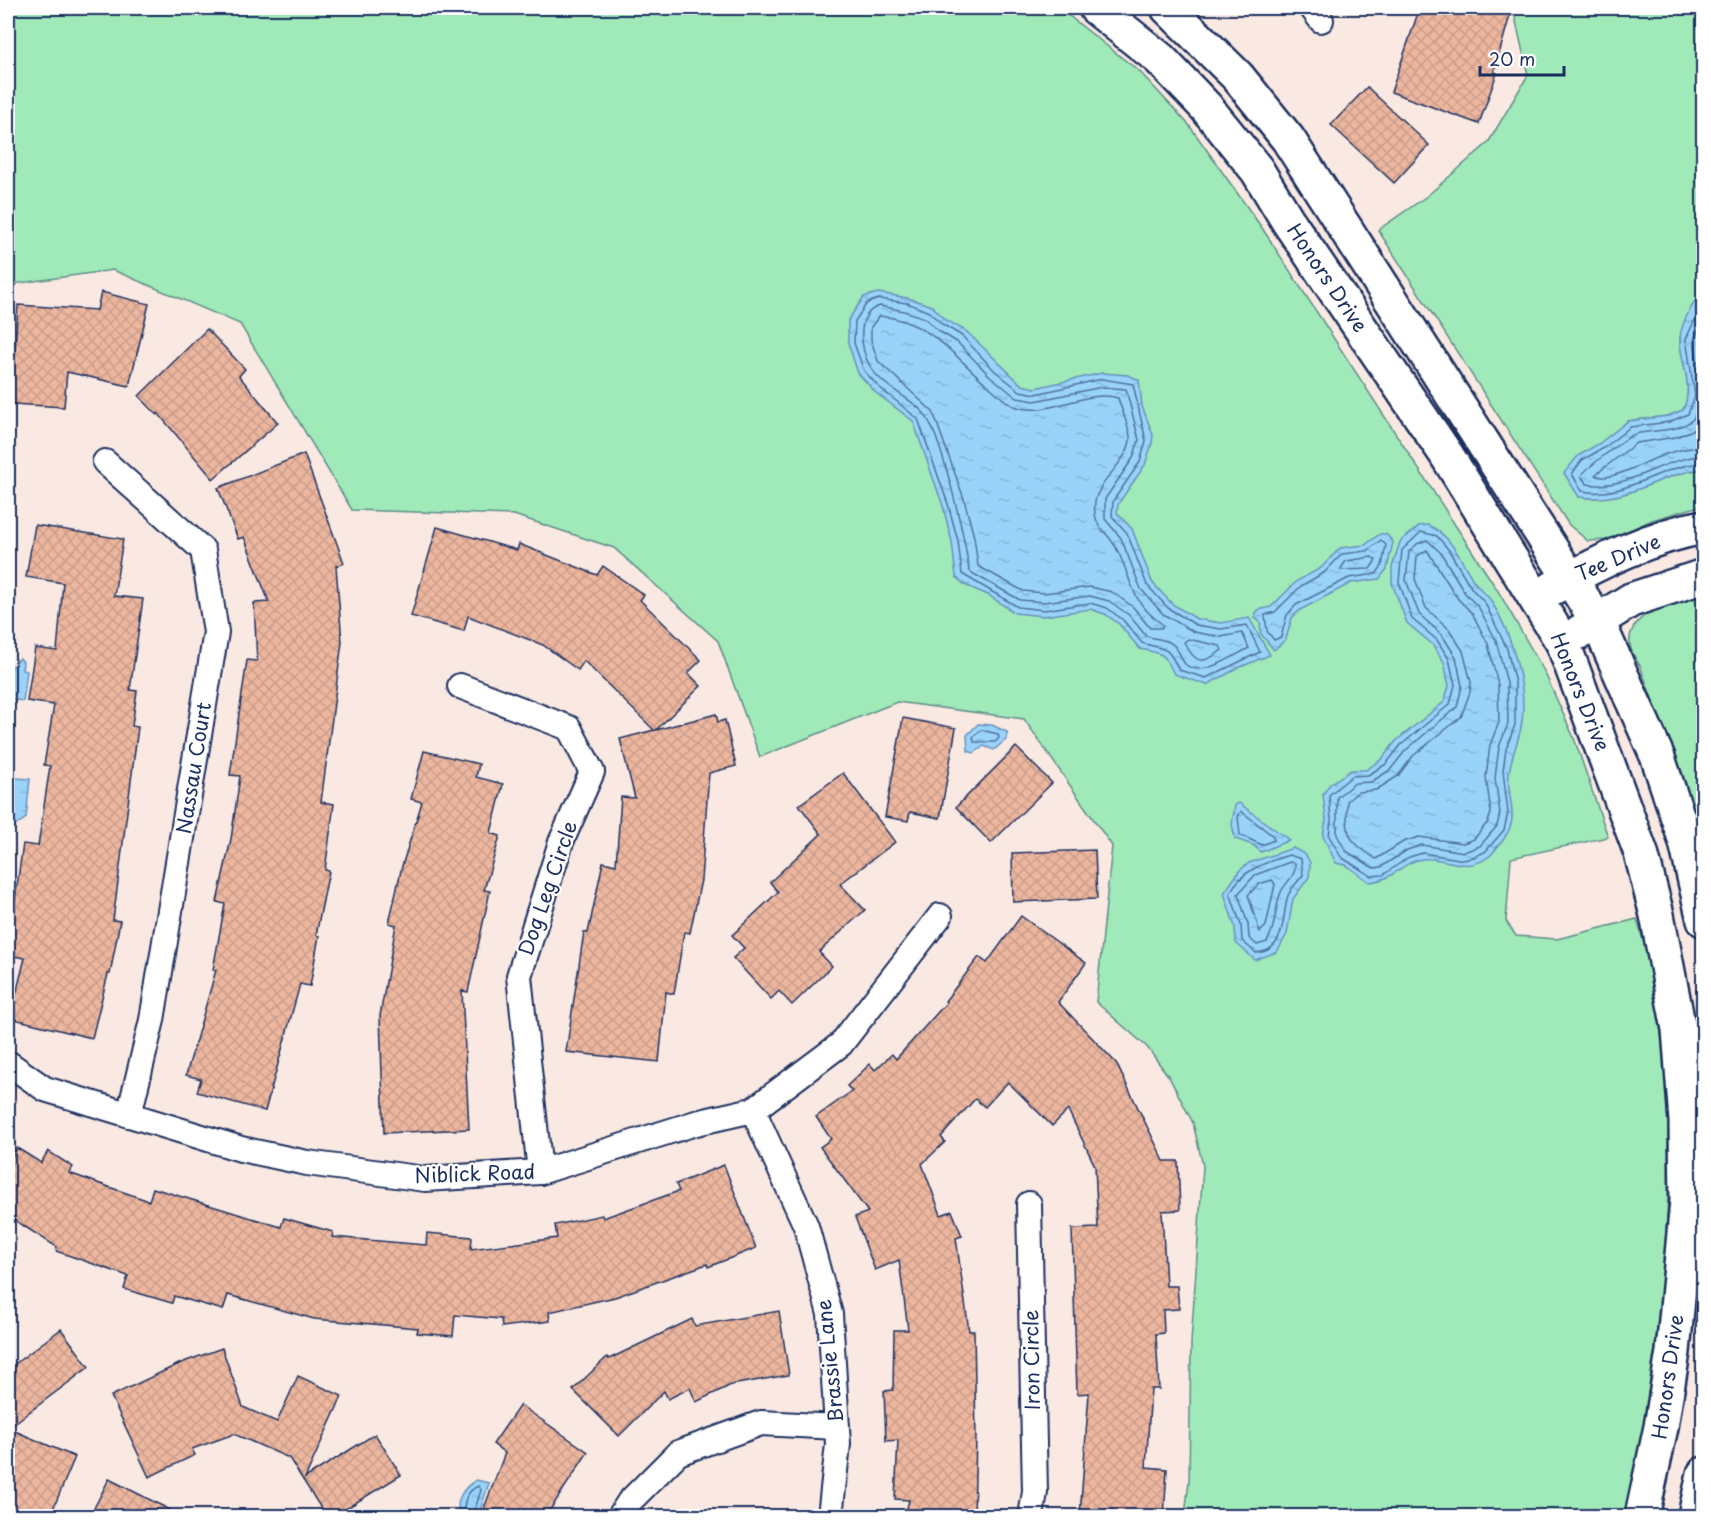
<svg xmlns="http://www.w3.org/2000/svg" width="1711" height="1524" font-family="'Playpen Sans',sans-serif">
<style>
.green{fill:#a0e9b8;stroke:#5e8c8b;stroke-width:1.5}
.water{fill:url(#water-ripples);stroke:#6791bc;stroke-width:1.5}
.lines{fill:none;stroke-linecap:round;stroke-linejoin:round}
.shore{stroke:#4e719c;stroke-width:1.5}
.building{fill:url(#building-cross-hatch);stroke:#1b2f5e;stroke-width:1.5}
.street-casing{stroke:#1b2f5e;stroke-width:28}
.secondary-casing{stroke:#1b2f5e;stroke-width:38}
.street{stroke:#fff;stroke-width:24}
.secondary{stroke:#fff;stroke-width:33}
.labels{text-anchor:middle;stroke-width:4.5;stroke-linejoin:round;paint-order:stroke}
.street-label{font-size:20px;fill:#1b2f5e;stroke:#fff}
</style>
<defs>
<pattern id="water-ripples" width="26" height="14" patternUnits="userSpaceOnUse" patternTransform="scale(1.5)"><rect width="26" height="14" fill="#9ad3fa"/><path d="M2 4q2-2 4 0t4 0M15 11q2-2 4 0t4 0" fill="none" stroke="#84b5d9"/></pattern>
<pattern id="building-cross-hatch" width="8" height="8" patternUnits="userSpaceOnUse" patternTransform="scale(1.5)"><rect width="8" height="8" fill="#ecb69f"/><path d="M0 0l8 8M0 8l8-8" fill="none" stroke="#ca9d8b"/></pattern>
</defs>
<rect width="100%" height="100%" fill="#f9e9e2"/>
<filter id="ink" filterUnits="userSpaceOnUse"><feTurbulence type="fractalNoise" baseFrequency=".0167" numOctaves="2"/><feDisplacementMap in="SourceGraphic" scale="12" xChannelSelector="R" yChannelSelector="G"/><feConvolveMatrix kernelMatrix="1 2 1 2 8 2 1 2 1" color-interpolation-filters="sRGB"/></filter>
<g filter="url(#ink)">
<!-- green -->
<g class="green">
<path d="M8,8H1059L1140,72L1189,125L1262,228L1498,591L1544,671L1574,738L1608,837L1511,858L1506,921L1516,936L1557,939L1637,919C1679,1059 1673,1211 1654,1356C1647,1410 1639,1463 1626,1516H1185L1189,1480L1191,1343L1203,1166L1193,1123L1169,1077L1147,1047L1096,1002L1112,846L1024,719L897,702L760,757L718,641L614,548L514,515L352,510L240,324L113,270L13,284L8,276Z"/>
<path d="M1513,8H1703V291C1696,300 1679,331 1680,342C1682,367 1694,386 1683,410L1668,416L1628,421L1601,443L1578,456L1579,497C1630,504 1656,474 1703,469V505L1652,520L1609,540L1588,541L1569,525L1378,230L1427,196L1488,143L1528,75Z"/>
<path d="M1703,588V834L1640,666C1637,661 1633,655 1631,649C1620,614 1681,597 1703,588Z"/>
</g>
<!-- water -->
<g class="water">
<path d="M1703,291V469C1655,474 1632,504 1579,497L1564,473L1578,456L1600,443L1628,421L1668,416L1683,410C1694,386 1682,367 1680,342C1679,326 1693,302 1703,291Z"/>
<path d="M878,293L908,298L932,306L946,320L966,331L1022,385L1035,388L1102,373L1128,375L1139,380L1142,406L1153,435L1152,443L1145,465L1118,504L1117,513L1132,529L1152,582L1172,604L1197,619L1221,623L1249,618L1270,655L1238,668L1207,685L1174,674C1164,652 1163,654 1140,649L1119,624L1105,614L1090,609L1044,616L1015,613L988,595L965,585L956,577L952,542L943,506L913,421L875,392L858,373L848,343V320L864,297Z"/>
<path d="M1428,525C1452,536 1460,559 1473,580C1478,588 1486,593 1491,601C1511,632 1529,690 1521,727C1518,744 1510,758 1509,775C1506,804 1523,816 1500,844C1496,848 1493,854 1488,857C1466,874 1445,856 1422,859C1401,862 1395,880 1369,882L1346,865L1336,863L1323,836L1326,820L1323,794L1330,784L1351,770H1366L1382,759L1396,741L1444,702L1449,686L1444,662L1432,644L1407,623L1392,583V567L1400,542L1419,526Z"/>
<polygon points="1380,534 1386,534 1393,542 1387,569 1379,579 1351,583 1300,610 1292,618 1286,639 1274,650 1261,634 1260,622 1254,617 1258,610 1271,607 1297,581 1321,568 1340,548 1365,545"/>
<polygon points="20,658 23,662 22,670 27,671 23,701 8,699 11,668"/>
<polygon points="978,724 992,725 1007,732 1007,739 994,750 984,746 974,753 968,751 967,735"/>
<path d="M15,778L30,779L26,818L15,826L10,825C5,813 12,796 9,783Z"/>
<polygon points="1239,803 1289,840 1261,852 1253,845 1235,839 1232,824 1235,805"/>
<polygon points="1293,848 1306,855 1310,863 1309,877 1293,899 1287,934 1277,952 1255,960 1236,943 1235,927 1224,893 1240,870 1249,863"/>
<path d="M476,1480L489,1483L478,1516H461C453,1502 463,1488 476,1480Z"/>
</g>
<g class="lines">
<!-- shore -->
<g class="shore">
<path d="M879,299L907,303L929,312L942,324L962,336L995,371L1020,391L1036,394L1102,379L1133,384L1146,441L1140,462L1113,501L1112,516L1127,533L1147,585L1168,608L1196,625L1221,629L1247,625L1260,652L1206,678L1179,670C1166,644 1167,651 1142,643L1123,620L1107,608L1090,603L1044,610L1018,607L962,574L958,541L948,504L918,419L879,387L864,371L854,343L855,321L867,303Z"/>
<path d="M1704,300L1686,339L1695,396L1688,414L1669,422L1630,427L1604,448L1582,460L1572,474L1582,491C1626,500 1660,464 1704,463"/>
<path d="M880,306L904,311L925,318L937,330L957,342L990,376L1017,398L1035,401L1102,387L1126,389L1139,440L1133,458L1105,499V519L1121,538L1141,589L1163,614L1194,632L1221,637L1242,633L1249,648C1233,656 1201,679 1185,664C1182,661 1181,655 1178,651C1171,638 1158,640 1146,636L1129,615L1109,601L1090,596L1044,602L1020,600L972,573L969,570C965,540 941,430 922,411C906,395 881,386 870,366C860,348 855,313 880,306Z"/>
<path d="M1704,315L1694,340L1703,397L1693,419C1678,433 1655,429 1635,434C1628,436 1584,470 1581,476L1587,484C1629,491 1662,457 1704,456"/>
<path d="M879,316C931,320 956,359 992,389C999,395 1006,403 1014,406C1049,419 1084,388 1118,398C1121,409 1130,428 1130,438C1131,458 1098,481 1095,502C1092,527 1105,528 1115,546C1133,577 1127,599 1162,624V628H1150L1133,607L1112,592L1090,587L1044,593L1023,591L978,566L974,537L964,499L933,412L878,361L871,340V327Z"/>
<path d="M1704,419L1695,429L1676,437L1636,443L1595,475C1609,484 1650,459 1666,454C1678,450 1691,447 1704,447"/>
<polygon points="1421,532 1437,536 1448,549 1472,589 1485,603 1507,649 1515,683 1515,725 1506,749 1503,771 1508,813 1504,830 1485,852 1465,860 1423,853 1409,857 1383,875 1371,876 1341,857 1329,836 1331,820 1329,795 1352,776 1368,775 1386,764 1401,745 1450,704 1455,685 1449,659 1437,640 1412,619 1399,582 1402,550"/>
<polygon points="1381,540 1386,545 1382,566 1376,574 1349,578 1296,605 1287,615 1281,637 1274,640 1267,631 1265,615 1275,612 1301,586 1325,572 1342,554 1367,551"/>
<polygon points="1427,540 1441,553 1465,593 1479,608 1496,640 1507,683 1508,724 1499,747 1495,778 1500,813 1497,826 1480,846 1464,852 1422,845 1407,850 1381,867 1374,868 1346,851 1337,835 1337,797 1355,783 1371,782 1390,770 1406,750 1457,707 1462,686 1456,657 1442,635 1419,614 1406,580 1409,552 1417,544"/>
<path d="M1427,550L1458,599L1472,613L1488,644L1498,685L1499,722L1490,745L1486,777L1491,813L1488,822L1474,839L1463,843L1419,837L1403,842L1376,859C1345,838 1347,837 1347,801L1358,792L1376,790L1398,776L1413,756L1461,717L1470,692L1471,682L1463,651L1449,629L1426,608L1415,579L1417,556Z"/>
<polygon points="1372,557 1376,560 1370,569 1340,570 1346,561"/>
<path d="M1188,639L1220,646L1222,650C1202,666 1195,663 1184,642Z"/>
<polygon points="981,730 998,734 999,738 995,742 974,742 973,737"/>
<polygon points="1241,811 1273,836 1274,840 1262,845 1240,835 1238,817"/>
<path d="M1289,855L1301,859L1303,875C1297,883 1289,889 1287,899C1282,921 1285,951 1256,953L1242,941L1241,925L1230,893C1241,870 1266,862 1289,855Z"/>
<path d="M1290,862L1295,863C1297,876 1286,881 1281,892C1274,909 1277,925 1267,942L1257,945L1249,938L1248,924L1238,894L1255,875Z"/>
<polygon points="1272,880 1275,884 1266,926 1260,932 1248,895 1259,884"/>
<path d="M465,1516C463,1504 465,1492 478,1486L481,1490L473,1516"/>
</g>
</g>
<!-- building -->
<g class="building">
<polygon points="1431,8 1512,8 1494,72 1497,73 1479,124 1391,92 1419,10 1430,13"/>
<polygon points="1367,87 1429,145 1394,183 1331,125"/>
<polygon points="101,292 149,304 129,386 67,372 64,407 11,404 18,305 97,310"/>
<polygon points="207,329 245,369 239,376 278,423 213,479 158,413 157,415 139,396"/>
<polygon points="304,454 344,563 336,566 342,642 321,802 334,804 325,870 329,871 316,935 319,936 310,986 300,984 265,1111 197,1092 201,1079 186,1075 216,970 213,970 225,904 217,902 231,839 240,776 230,775 247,660 257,661 254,603 269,602 244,537 238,539 218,488"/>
<polygon points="35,525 123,539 114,596 143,599 130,690 137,691 132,726 138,727 113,920 120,921 110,974 108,974 92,1038 10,1018 25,958 8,955 8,948 23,844 38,846 50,766 44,765 54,705 27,701 35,648 57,651 63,583 26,577"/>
<polygon points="437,527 517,550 519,544 597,575 603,566 644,595 640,600 701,660 688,673 701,686 656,730 716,714 718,722 725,720 736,766 709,773 701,880 690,933 684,932 674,994 666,992 659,1062 566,1052 584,932 588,933 603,862 616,865 621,797 635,798 620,739 654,730 584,661 578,670 543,645 468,616 464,631 411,616"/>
<polygon points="903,718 956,728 940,818 910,812 908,821 885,817"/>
<polygon points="1016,747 1052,783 991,843 956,807"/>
<polygon points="424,751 479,764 476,777 503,784 491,833 500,836 484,890 490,891 468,992 462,991 469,1129 384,1133 380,1016 396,925 389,923 402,866 422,802 411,799"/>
<polygon points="843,773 895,842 840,884 865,910 819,952 832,966 792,1005 779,991 771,999 733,958 744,948 732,935 778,892 770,882 821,834 799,805"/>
<polygon points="1095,850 1097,899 1013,902 1012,853"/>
<polygon points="1021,916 1086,963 1058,1002 1116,1063 1164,1161 1178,1161 1180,1210 1162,1211 1166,1286 1177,1286 1179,1309 1163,1310 1164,1333 1156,1334 1159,1389 1151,1389 1146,1467 1167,1469 1164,1516 1080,1516 1089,1393 1077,1394 1072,1229 1098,1228 1095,1166 1068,1110 1052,1126 1008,1082 985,1107 975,1099 941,1137 945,1142 922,1164 941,1215 952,1211 962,1236 956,1238 969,1331 974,1331 976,1437 974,1516 905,1516 909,1500 895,1499 898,1440 886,1441 884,1391 893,1390 894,1330 908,1330 899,1260 875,1270 855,1217 868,1212 820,1147 831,1139 816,1117 852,1091 847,1086 870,1064 875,1070 892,1054 896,1059 947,1002 945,1001 979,957 987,963"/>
<polygon points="17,1148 41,1163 48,1151 73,1167 69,1173 149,1201 153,1188 281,1227 284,1218 333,1232 332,1237 426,1245 427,1233 472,1237 471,1249 557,1238 555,1225 602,1215 603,1218 679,1191 676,1184 724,1165 756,1248 708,1267 707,1264 615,1297 549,1312 550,1321 502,1327 501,1319 455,1315 453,1336 417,1333 418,1328 314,1319 228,1295 223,1310 174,1296 172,1303 124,1289 128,1276 56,1251 57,1247 8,1216 8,1163"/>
<polygon points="779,1311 789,1375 731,1385 696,1402 690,1388 668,1399 664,1391 619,1436 573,1390 607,1357 609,1359 692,1319 695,1326"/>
<polygon points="61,1329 89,1367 8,1428 75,1457 50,1516 8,1516 8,1369"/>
<polygon points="222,1348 243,1407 277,1422 298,1376 342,1396 305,1478 375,1434 401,1475 334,1516 326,1516 289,1458 234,1434 192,1449 195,1455 149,1477 111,1396 181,1363"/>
<polygon points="520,1405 588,1452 546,1516 481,1516 505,1453 493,1444"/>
<polygon points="109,1479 182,1516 90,1516"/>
</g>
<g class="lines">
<!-- street casing -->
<g class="street-casing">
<g id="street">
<polyline points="1312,8 1321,20"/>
<polyline points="105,462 203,550 216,632 152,1020 129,1115"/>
<polyline points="460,686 569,728 592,772 561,842 519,976 540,1172"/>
<polyline points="8,1063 45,1089 241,1149 307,1163 425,1179 540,1172 696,1123 753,1110 841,1044 940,916"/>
<polyline points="753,1110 806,1226 830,1314 838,1444 830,1516"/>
<polyline points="1029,1204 1035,1492 1031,1516"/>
<polyline points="620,1516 629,1502 678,1453 761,1423 837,1427"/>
</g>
</g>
<!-- secondary casing -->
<g class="secondary-casing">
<g id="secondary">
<polyline points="1096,8 1160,59 1206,107 1257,170 1288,221 1446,454 1563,643 1641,853 1657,915 1679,1029 1686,1121 1687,1201 1673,1352 1661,1427 1642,1516"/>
<polyline points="1168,8 1238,77 1288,139 1598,622 1658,758 1686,842 1704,920"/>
<path d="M1553,588C1599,562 1651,536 1704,527"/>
<polyline points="1580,632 1631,600 1704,576"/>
<polyline points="1695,1516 1704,1474"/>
</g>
</g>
<!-- street -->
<use href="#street" class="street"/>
<!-- secondary -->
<use href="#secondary" class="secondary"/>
</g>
</g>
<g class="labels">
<!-- street labels -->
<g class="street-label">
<text transform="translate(1327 278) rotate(56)" y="7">Honors Drive</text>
<text transform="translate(1618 558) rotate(-23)" y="7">Tee Drive</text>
<text transform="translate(1580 692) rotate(68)" y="7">Honors Drive</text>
<text transform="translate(194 768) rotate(-81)" y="7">Nassau Court</text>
<text transform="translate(548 888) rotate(-71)" y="7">Dog Leg Circle</text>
<text transform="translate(475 1174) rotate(-2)" y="7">Niblick Road</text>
<text transform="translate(1032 1360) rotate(-91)" y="7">Iron Circle</text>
<text transform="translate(830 1361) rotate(-96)" y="7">Brassie Lane</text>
<text transform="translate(1668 1377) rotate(-82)" y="7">Honors Drive</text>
</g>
</g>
<!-- margin -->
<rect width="1711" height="1524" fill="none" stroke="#fff" stroke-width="30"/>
<rect x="15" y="15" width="1681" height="1494" fill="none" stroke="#1b2f5e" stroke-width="2" filter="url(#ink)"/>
<!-- scale -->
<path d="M1480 66v9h84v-9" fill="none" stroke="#1b2f5e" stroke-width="3"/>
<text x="1489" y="66" font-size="18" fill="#1b2f5e" stroke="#ffffff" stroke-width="4.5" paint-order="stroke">20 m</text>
</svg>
